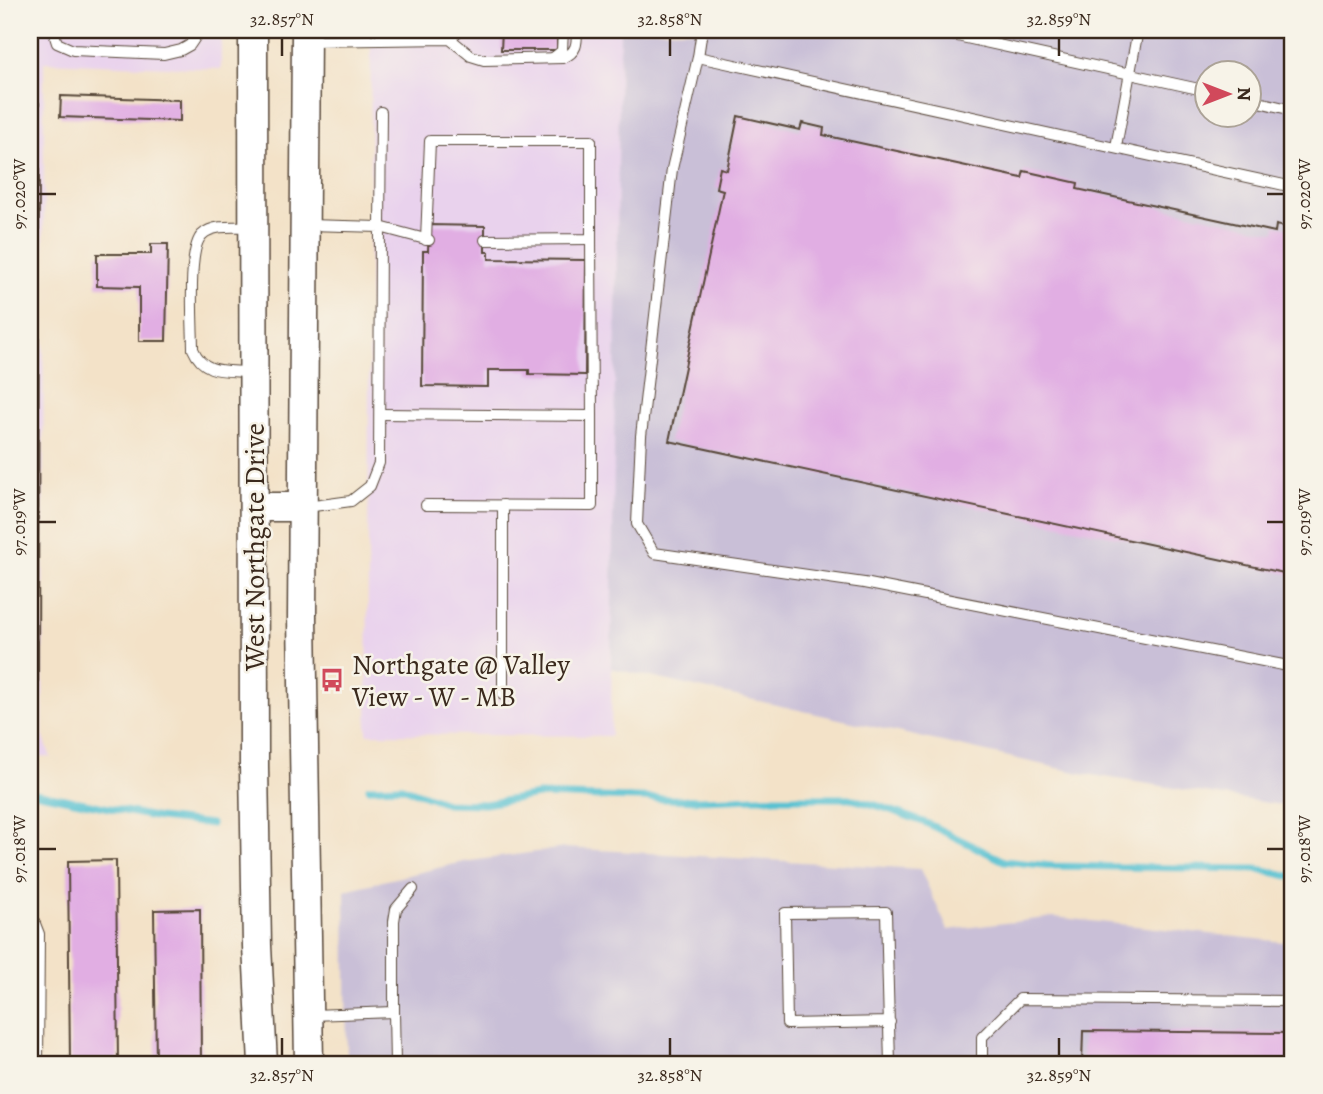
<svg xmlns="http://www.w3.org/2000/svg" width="1323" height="1094" font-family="Alegreya,serif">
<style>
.built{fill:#e9d2ed}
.industrial{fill:#c9bfd7;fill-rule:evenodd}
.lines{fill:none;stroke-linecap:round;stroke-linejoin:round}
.stream{stroke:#56c1d1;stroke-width:7}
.building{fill:#e1aee3}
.service-casing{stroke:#574638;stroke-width:12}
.secondary-casing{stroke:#574638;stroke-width:31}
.service{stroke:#fff;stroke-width:10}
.secondary{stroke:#fff;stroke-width:28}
.ticks{fill:none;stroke:#3b2a1e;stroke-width:2.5}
.labels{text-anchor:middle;stroke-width:5;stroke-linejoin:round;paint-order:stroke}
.street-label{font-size:28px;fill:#3b2a1e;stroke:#f7f3e8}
.poi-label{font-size:28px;fill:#3b2a1e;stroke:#f7f3e8;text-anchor:start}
.neatline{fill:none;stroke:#3b2a1e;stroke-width:2.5}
.ticks-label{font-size:18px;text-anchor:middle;fill:#3b2a1e}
</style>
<rect width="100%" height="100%" fill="#f7f3e8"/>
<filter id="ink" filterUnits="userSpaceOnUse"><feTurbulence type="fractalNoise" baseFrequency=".0143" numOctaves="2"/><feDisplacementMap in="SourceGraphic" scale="14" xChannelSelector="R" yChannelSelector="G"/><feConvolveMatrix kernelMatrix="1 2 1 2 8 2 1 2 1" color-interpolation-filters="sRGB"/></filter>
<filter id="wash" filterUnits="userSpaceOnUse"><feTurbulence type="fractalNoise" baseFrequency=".00686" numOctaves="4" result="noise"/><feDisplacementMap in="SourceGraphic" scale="28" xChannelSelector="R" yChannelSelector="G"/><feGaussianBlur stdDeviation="1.57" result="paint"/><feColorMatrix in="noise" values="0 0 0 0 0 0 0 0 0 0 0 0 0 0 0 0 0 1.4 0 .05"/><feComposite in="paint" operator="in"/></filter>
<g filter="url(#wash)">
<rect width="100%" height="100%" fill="#f3e2c8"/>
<!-- built -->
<g class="built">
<polygon points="30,30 221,30 221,69 44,62 43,735 51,758 30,754"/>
<polygon points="371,30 620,30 611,736 367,734"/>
</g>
<!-- industrial -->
<g class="industrial">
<path d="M620,30H1293V807L1080,773L611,668ZM1208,74H1250V116H1208Z"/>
<polygon points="565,848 920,869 948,930 1054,917 1293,943 1293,1064 347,1064 345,890 463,862"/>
</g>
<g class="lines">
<!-- stream -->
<g class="stream">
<polyline points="369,788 402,787 446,803 485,804 538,795 700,800 756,798 848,798 882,807 926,823 1004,861 1052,866 1258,869 1293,877"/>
<polyline points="30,792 159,818 211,824"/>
</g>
</g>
<g id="blocks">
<!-- building -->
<g class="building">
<polygon points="109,30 151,30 147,34 109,32"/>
<polygon points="502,30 557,30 557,50 501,50"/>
<polygon points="61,96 180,100 180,121 60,117"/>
<polygon points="30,103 39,103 38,730 30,730"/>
<polygon points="738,116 800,130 802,123 824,128 823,135 1022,178 1024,171 1078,183 1077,189 1275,232 1276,225 1293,229 1293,575 669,441 723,190 716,188 720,168 727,170"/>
<polygon points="429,225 485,226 485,252 489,252 489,259 586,260 585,375 529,374 529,370 488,370 488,387 422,386 423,251 428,251"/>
<polygon points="151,244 168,244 166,341 139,341 139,287 97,286 97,254 151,254"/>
<polygon points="116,860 118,1064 70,1064 68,861"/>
<polygon points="200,909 201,1064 156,1064 154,910"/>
<polygon points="1083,1031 1293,1033 1293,1064 1082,1064"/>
</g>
</g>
</g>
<g filter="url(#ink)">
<use href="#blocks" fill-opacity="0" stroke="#574638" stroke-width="2"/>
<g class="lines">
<!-- service casing -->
<g class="service-casing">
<g id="service">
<polyline points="53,30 57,43 73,50 164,54 181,50 190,45 200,30"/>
<polyline points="702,30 698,57 672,169 641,436 637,524 654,553 864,583 1293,667"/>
<polyline points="930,30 1208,91"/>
<polyline points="450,39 459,30"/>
<path d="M310,41L450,39L471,56L484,60L563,58C577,52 577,44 577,30"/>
<polyline points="698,57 1293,187"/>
<polyline points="553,58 562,51 563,30"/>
<polyline points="1250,100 1293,110"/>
<polyline points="381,112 380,227 429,240"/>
<polyline points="1116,147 1138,30"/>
<path d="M250,227C235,227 213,224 202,235C187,249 193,327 193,349C204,375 225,370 250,372"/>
<polyline points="426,240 430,141 591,141 591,239 485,240"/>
<polyline points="380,414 592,416 591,239"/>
<polyline points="426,505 592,506 592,416"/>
<polyline points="306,507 351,501 370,486 379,463 380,227 308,225"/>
<polyline points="503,695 503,505"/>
<polyline points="30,911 39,934 38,1064"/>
<polyline points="394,1012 394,921 396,909 413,889"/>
<polyline points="312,1015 394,1012 395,1064"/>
<polyline points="890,1022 787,1024 785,913 886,912 890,1064"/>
<polyline points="982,1064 982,1037 1020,999 1293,1001"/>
</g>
</g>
<!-- secondary casing -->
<g class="secondary-casing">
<g id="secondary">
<polyline points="253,30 254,766 257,946 263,1064"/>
<polyline points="306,30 302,617 309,1064"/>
<polyline points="254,507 302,507"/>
</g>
</g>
<!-- service -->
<use href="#service" class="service"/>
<!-- secondary -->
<use href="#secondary" class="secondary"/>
</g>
</g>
<!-- ticks -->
<path class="ticks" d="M282,38V56M670,38V56M1059,38V56M38,194H56M1267,194H1284M38,522H56M1267,522H1284M38,849H56M1267,849H1284M282,1038V1056M670,1038V1056M1059,1038V1056"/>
<!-- icons -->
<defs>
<g id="bus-bare" transform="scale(1.89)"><path d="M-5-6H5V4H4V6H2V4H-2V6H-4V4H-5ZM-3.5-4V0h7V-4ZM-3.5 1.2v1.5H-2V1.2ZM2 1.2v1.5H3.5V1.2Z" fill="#d1495b" stroke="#f7f3e8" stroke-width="2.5" paint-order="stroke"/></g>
</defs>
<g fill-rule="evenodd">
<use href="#bus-bare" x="332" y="680"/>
</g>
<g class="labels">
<!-- street labels -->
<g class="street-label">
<text transform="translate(254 547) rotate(-90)" y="10">West Northgate Drive</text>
</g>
<!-- poi labels -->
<g class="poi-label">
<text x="352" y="674">Northgate @ Valley<tspan x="352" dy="32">View - W - MB</tspan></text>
</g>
</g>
<!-- margin -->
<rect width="1323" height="1094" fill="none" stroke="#f7f3e8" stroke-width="77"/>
<!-- north arrow -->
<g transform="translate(1228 94) rotate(90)"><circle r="33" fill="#f7f3e8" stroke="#aca397" stroke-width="2"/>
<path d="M0-5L12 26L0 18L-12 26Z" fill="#d1495b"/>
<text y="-10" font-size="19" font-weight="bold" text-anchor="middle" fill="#3b2a1e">N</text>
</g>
<rect x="38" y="38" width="1246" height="1018" class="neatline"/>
<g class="ticks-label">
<text x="282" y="25">32.857°N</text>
<text x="670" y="25">32.858°N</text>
<text x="1059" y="25">32.859°N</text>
<text transform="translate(1304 194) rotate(-90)" y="6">97.020°W</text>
<text transform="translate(19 194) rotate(-90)" y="6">97.020°W</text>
<text transform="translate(1304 522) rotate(-90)" y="6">97.019°W</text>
<text transform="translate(19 522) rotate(-90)" y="6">97.019°W</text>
<text transform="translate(1304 849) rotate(-90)" y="6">97.018°W</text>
<text transform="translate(19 849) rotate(-90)" y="6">97.018°W</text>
<text x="282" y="1081">32.857°N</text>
<text x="670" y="1081">32.858°N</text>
<text x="1059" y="1081">32.859°N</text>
</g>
</svg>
